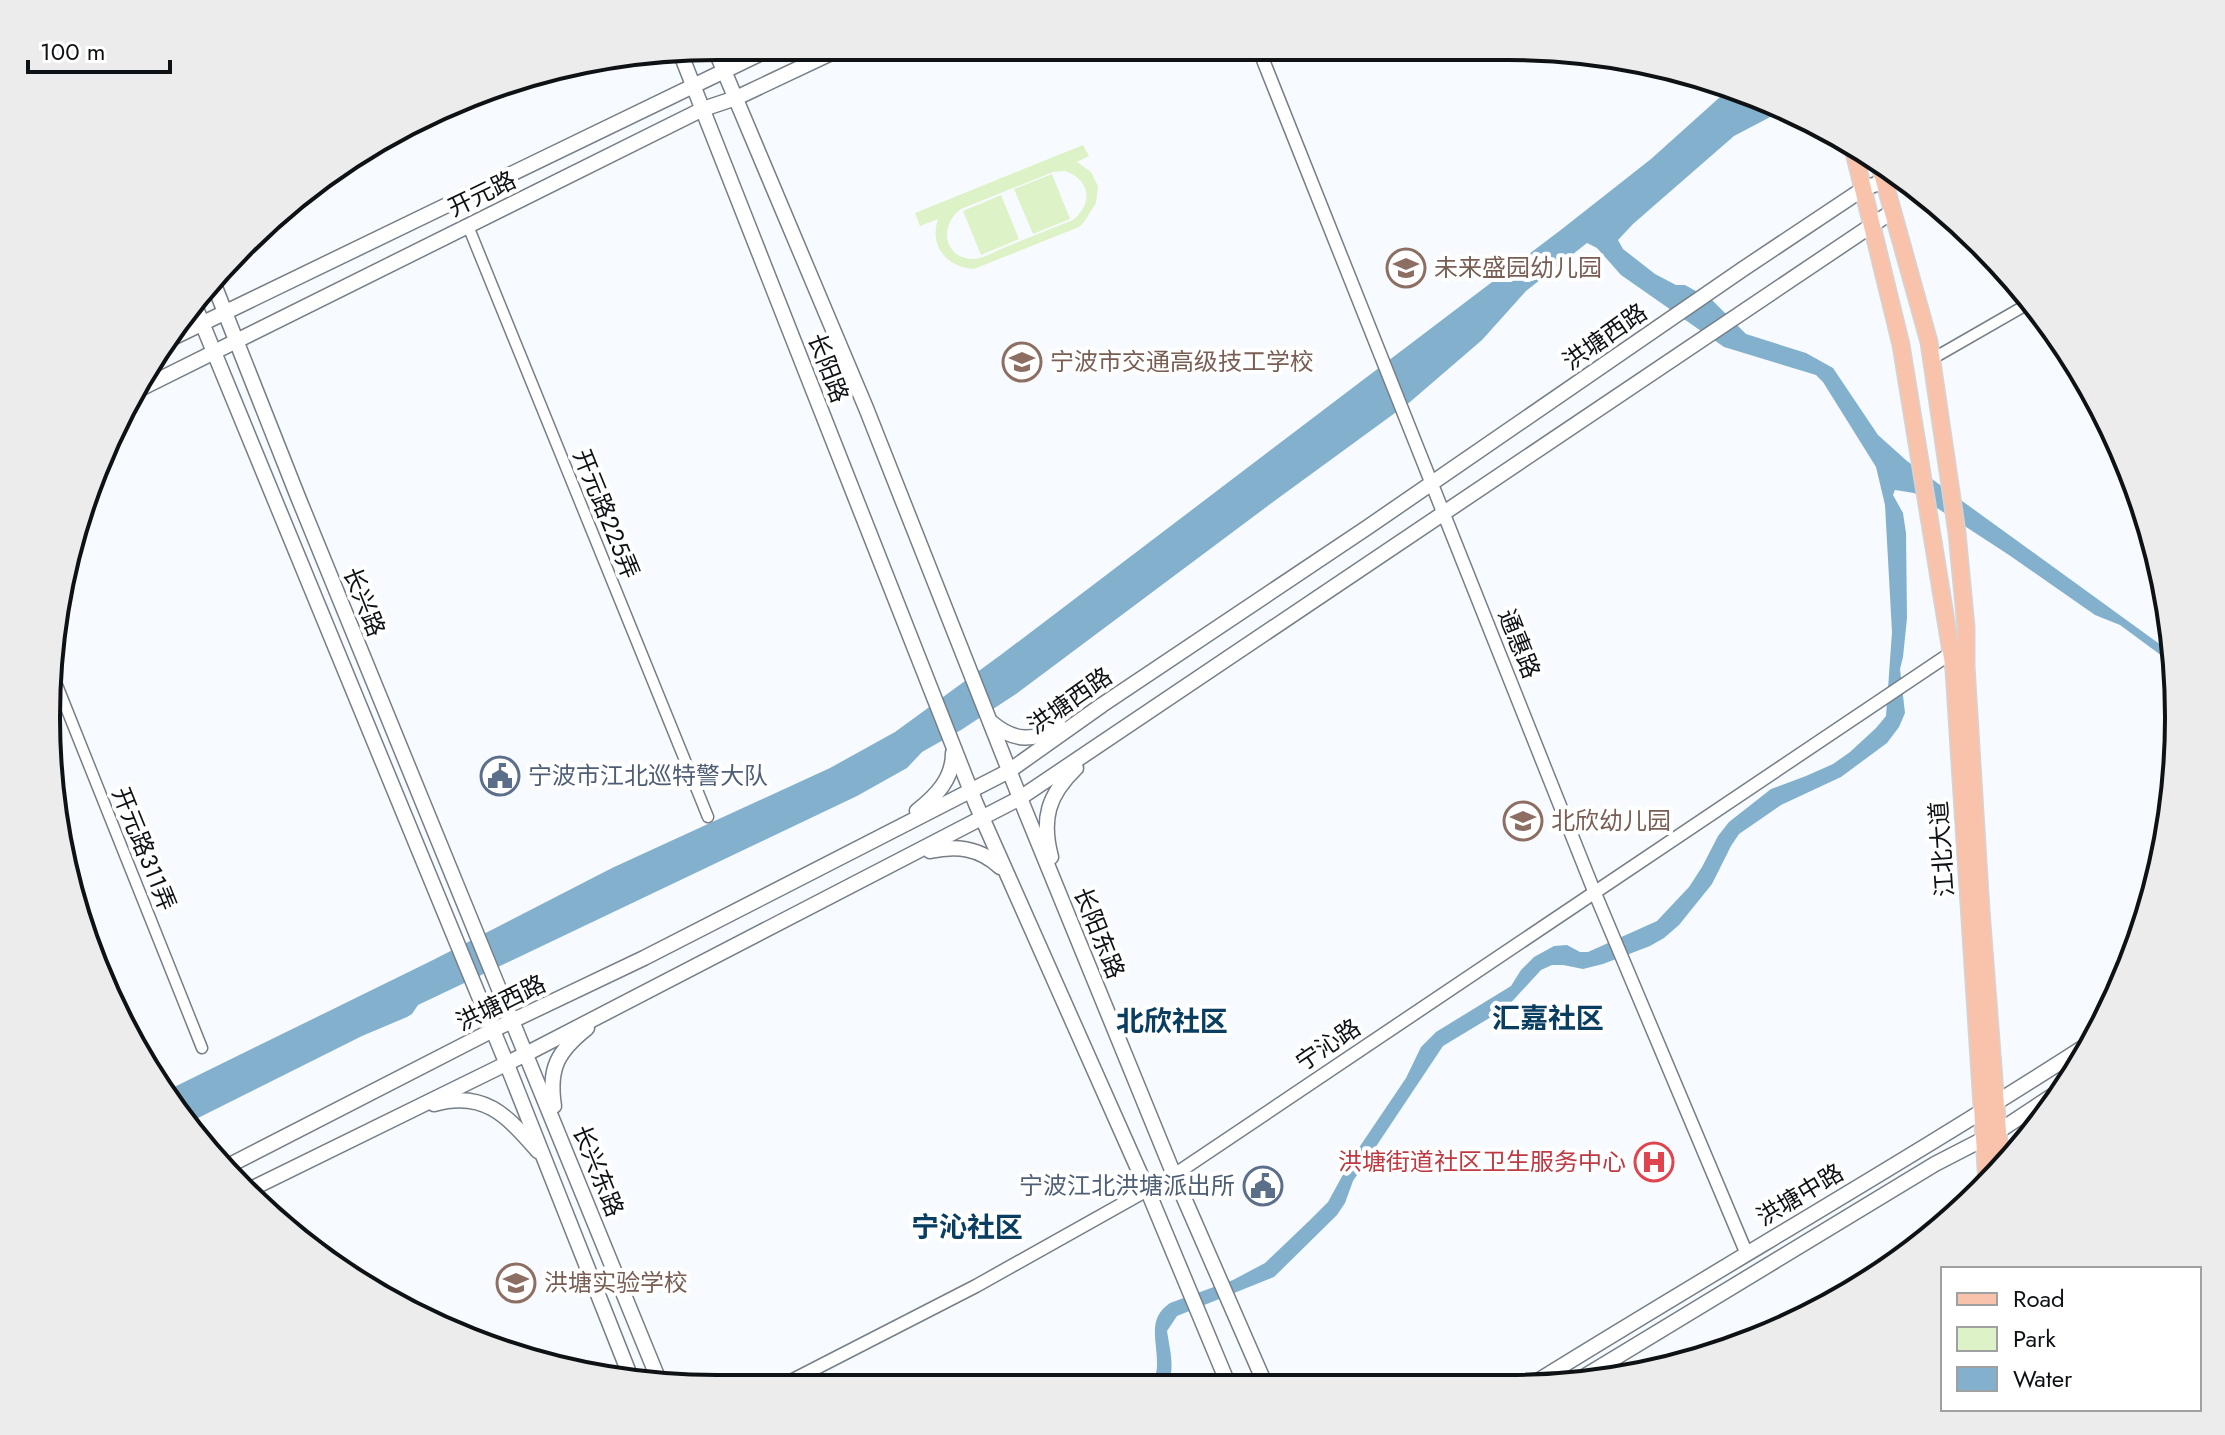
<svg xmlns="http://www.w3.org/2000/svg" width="2225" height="1435" font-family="Jost,'Noto Sans SC',sans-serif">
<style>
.green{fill:#def2c8;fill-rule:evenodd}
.water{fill:#83b1cd}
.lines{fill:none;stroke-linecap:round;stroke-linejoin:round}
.minor-casing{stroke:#767f87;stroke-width:13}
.tertiary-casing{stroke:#767f87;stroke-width:15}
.secondary-casing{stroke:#767f87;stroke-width:17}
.primary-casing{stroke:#d4d4d5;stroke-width:19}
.minor{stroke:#fff;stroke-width:10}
.tertiary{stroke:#fff;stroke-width:12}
.secondary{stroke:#fff;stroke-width:14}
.primary{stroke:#f9c2aa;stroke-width:16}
.labels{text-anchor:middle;stroke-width:8;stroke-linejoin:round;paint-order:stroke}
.street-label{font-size:24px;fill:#0e1215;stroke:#fff}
.education-label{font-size:24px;fill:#785e54;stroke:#fff;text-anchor:start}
.service-label{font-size:24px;fill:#4e5e75;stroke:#fff;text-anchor:start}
.health-label{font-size:24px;fill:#be3a42;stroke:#fff;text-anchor:end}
.quarter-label{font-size:28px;font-weight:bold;fill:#093e61;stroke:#fff}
.rim{fill:none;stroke:#0e1215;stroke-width:4}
</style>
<rect width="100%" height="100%" fill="#f7fbff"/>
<!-- green -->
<g class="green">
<path d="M1083,145L1089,156L1077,162L1091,172L1098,186L1096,203L1084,222L1079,227L974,269C946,267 929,246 938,219L920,226L915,213ZM1065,171C1090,180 1094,202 1073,220C1050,229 1026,239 1003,248C994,252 982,259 973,259C943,258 939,225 961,209L1053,172Z"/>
<polygon points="1052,174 1070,219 1033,234 1014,189"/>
<polygon points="1001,195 1019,239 981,255 963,211"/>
</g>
<!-- water -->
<path class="water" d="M1730,92L1782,108L1774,115L1734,136L1633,224L1618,240L1623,249L1655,274L1676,285H1685L1712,300L1746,334L1806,353L1833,368L1878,435L1907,461L2165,648L2175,655L2177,667L2120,625L2095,615L2009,555L1914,493L1895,490L1893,495L1903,513L1906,533L1907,618L1903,657L1900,669L1905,713L1899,727L1887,743L1841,777L1781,805L1739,834L1731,846L1712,884L1679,925L1664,938L1650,946L1603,964L1583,969L1563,965H1552L1541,970L1506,1008L1443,1046L1353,1181L1345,1203L1337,1215L1274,1277L1177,1316L1167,1331C1170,1351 1175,1366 1168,1386H1152C1154,1379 1157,1373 1157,1366C1158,1342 1146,1319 1170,1303L1233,1280L1265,1263L1309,1221L1328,1202L1352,1158L1406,1078L1421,1047L1436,1032L1511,986L1521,970L1534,957L1554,946L1567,945L1580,952H1588L1657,921L1689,887L1702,867L1718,836L1729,822L1771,789L1806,776L1833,764L1850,752L1876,728L1886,716L1892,632L1885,505L1876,467L1823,382L1816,375L1724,347L1621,275L1597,248L1587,243L1526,291L1482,340L1410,402L1273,502L1016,694L961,730L922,752L907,768L857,796L418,1005L412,1014L407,1017L362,1036L188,1123L162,1093L433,960L612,868L830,768L895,732L1002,654L1562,229L1651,159L1720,97Z"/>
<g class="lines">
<!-- minor casing -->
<g class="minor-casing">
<g id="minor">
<polyline points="468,226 708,817"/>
<polyline points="1932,359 2033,301"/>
<polyline points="49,665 202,1048"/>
</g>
</g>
<!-- tertiary casing -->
<g class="tertiary-casing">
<g id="tertiary">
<polyline points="1259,50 1594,891 1746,1252"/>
<polyline points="785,1384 976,1286 1174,1175 1957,649"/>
</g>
</g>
<!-- secondary casing -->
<g class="secondary-casing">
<g id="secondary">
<polyline points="714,47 866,408 1020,798 1174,1175 1266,1386"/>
<polyline points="680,52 976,804 1147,1189 1229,1386"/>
<polyline points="213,282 298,497 660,1383"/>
<polyline points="193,301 506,1062 633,1383"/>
<polyline points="168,340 776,46"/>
<polyline points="142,388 703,109 736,98 844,47"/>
<path d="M992,723C1016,743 1033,740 1061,728"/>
<path d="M917,811C936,796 953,779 953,753"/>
<path d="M930,851C957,845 980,848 1000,867"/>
<path d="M1051,857C1041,819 1048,795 1076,768"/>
<path d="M434,1104C485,1090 507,1116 538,1151"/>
<path d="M554,1106C548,1068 558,1051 587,1028"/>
<polyline points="226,1167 493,1030 644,958 1009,771 1102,705 1368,527 1743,269 1863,189 1884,181"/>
<polyline points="247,1191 526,1054 1020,798 1893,211"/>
<polyline points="1572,1384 1935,1164 1999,1131 2064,1088"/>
<path d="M1528,1387C1716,1270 1909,1160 2095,1040"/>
</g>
</g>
<!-- primary casing -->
<g class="primary-casing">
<g id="primary">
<polyline points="1853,148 1901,345 1954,670 1987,1184"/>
<polyline points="1880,166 1929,342 1957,533 1966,627 1966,666 1981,911 2001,1171"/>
</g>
</g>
<!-- minor -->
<use href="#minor" class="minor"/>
<!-- tertiary -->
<use href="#tertiary" class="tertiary"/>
<!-- secondary -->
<use href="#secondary" class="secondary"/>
<!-- primary -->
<use href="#primary" class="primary"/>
</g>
<!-- icons -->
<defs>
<g id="school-ring" transform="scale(2)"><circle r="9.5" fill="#fff" stroke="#8d6e63" stroke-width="1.5"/><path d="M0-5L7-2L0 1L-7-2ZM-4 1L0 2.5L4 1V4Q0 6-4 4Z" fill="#8d6e63"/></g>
<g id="university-ring" transform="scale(2)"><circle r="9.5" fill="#fff" stroke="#8d6e63" stroke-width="1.5"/><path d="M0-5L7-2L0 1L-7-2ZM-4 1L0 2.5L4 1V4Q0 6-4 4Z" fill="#8d6e63"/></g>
<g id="civic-ring" transform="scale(2)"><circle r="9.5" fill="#fff" stroke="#5c6f8a" stroke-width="1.5"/><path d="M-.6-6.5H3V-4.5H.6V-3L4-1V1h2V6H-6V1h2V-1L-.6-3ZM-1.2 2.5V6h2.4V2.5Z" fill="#5c6f8a"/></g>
<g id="hospital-ring" transform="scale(2)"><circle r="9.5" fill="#fff" stroke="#e0444e" stroke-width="1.5"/><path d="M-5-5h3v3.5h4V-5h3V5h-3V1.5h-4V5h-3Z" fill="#e0444e"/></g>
</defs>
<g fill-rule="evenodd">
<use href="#school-ring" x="1406" y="268"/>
<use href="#university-ring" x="1022" y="362"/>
<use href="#civic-ring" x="500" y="776"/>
<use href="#school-ring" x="1523" y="821"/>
<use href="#hospital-ring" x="1654" y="1162"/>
<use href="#civic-ring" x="1263" y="1186"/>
<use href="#school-ring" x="516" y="1283"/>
</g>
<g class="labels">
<!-- street labels -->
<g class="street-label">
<text transform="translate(482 194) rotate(-26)" y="8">开元路</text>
<text transform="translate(1605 337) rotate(-35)" y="8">洪塘西路</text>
<text transform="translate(828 368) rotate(69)" y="8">长阳路</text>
<text transform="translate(606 514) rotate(68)" y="8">开元路225弄</text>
<text transform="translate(364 602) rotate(68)" y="8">长兴路</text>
<text transform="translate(1519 644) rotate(68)" y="8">通惠路</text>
<text transform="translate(1070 701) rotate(-35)" y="8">洪塘西路</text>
<text transform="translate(144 849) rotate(68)" y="8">开元路311弄</text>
<text transform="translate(1942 849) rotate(-94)" y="8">江北大道</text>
<text transform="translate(1099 933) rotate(68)" y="8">长阳东路</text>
<text transform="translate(501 1003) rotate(-26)" y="8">洪塘西路</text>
<text transform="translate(1328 1045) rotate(-34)" y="8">宁沁路</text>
<text transform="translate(598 1171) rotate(68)" y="8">长兴东路</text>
<text transform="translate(1800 1195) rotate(-31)" y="8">洪塘中路</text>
</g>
<!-- education labels -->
<g class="education-label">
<text x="1434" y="276">未来盛园幼儿园</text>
<text x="1050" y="370">宁波市交通高级技工学校</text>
<text x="1551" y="829">北欣幼儿园</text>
<text x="544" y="1291">洪塘实验学校</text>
</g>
<!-- service labels -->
<g class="service-label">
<text x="528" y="784">宁波市江北巡特警大队</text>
<text x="1235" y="1194" text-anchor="end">宁波江北洪塘派出所</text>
</g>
<!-- health labels -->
<g class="health-label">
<text x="1626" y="1170">洪塘街道社区卫生服务中心</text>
</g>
<!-- quarter labels -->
<g class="quarter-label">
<text x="1548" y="1028">汇嘉社区</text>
<text x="1172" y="1031">北欣社区</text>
<text x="967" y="1237">宁沁社区</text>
</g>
</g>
<!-- crop -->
<path d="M0 0H2225V1435H0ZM717 60H1508A657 657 0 0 1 2165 717V718A657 657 0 0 1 1508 1375H717A657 657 0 0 1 60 718V717A657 657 0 0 1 717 60Z" fill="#ececec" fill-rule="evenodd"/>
<path class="rim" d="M717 60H1508A657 657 0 0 1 2165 717V718A657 657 0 0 1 1508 1375H717A657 657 0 0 1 60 718V717A657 657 0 0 1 717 60Z"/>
<!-- legend -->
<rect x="1941" y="1267" width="260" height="144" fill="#ffffff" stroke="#9fa0a1" stroke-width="2"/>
<rect x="1957" y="1293" width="40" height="12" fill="#f9c2aa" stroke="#9fa0a1" stroke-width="2"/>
<text x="2013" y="1307" font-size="24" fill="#0e1215">Road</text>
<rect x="1957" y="1327" width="40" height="24" fill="#def2c8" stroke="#9fa0a1" stroke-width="2"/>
<text x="2013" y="1347" font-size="24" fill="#0e1215">Park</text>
<rect x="1957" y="1367" width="40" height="24" fill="#83b1cd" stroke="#9fa0a1" stroke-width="2"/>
<text x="2013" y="1387" font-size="24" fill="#0e1215">Water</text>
<!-- scale -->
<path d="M28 60v12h142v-12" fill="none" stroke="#0e1215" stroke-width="4"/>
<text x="40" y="60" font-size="24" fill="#0e1215" stroke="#ffffff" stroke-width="6" paint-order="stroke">100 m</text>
</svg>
